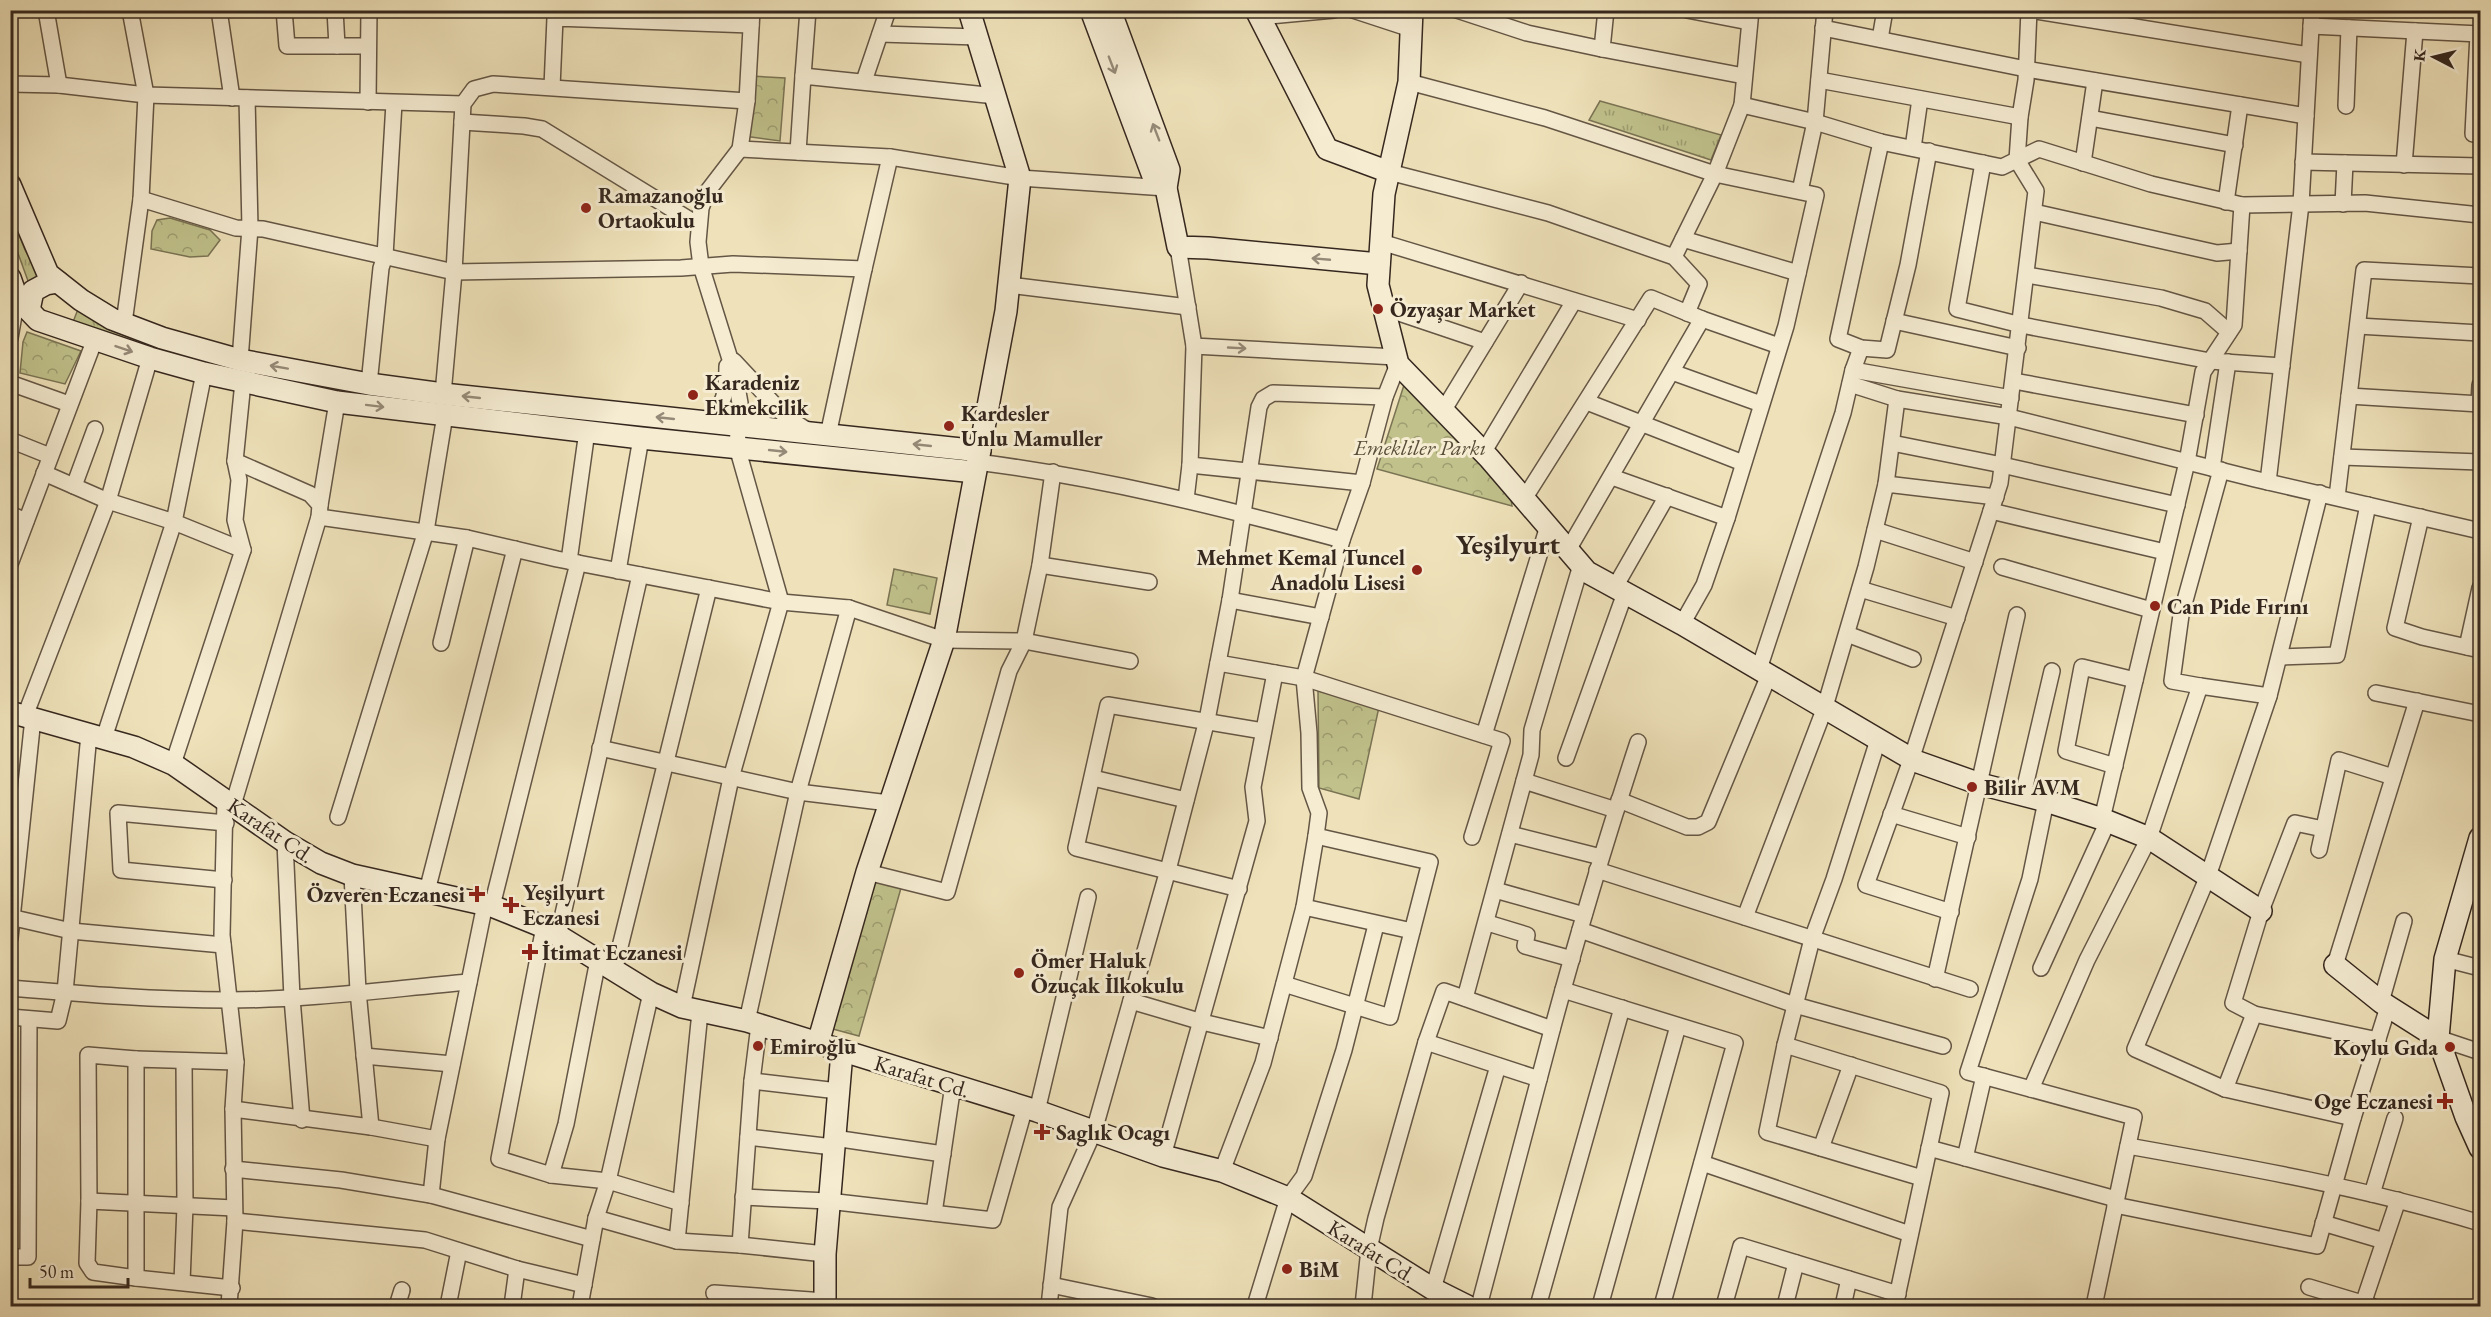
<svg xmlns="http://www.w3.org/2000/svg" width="2491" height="1317" font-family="'EB Garamond',serif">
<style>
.grass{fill:url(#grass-tufts);stroke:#7a7454;stroke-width:1.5}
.park{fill:url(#park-crowns);stroke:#7a7454;stroke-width:1.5}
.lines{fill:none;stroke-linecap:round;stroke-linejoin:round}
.street-casing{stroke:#645645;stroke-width:18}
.secondary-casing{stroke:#35271e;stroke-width:24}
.street{stroke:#f5ecd2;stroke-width:15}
.secondary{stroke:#f5ecd2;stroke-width:21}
.oneway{stroke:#958a78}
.poi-dot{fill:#8f2418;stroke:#f5ecd2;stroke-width:2}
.labels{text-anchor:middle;stroke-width:6;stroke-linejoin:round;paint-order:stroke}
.poi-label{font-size:22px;font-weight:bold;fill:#35271e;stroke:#f5ecd2;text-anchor:start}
.park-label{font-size:22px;font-style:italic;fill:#584e39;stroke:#f5ecd2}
.street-label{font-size:22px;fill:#35271e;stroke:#f5ecd2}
.district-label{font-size:28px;font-weight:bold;fill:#35271e;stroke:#f5ecd2}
</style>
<defs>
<pattern id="grass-tufts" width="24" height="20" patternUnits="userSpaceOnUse" patternTransform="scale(1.5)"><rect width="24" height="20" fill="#c0c18b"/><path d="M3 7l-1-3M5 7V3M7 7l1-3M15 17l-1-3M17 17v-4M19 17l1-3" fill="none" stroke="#9d9d71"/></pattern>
<pattern id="park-crowns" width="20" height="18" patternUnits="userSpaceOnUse" patternTransform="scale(1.5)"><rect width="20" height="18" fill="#c0c18b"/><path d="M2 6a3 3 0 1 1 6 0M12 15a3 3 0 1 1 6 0" fill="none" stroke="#9d9d71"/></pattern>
</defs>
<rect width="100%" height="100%" fill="#efe2ba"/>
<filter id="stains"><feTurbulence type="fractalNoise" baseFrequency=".00333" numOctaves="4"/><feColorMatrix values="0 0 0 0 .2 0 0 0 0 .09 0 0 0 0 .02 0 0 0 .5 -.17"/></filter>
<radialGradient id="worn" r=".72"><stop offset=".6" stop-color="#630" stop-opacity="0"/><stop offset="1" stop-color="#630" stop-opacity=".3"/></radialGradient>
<!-- grass -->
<g class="grass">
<polygon points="1600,101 1721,135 1711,160 1589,120"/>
<polygon points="10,211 25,250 42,278 28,281 11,234"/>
<polygon points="80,304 151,343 728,433 728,441 281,385 207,367 73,322"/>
</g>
<!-- park -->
<g class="park">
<polygon points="751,76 785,78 780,141 744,136"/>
<polygon points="170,218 210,230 220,240 208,256 190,257 151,249 152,231 157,220"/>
<polygon points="27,332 81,351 65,384 20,373 23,342"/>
<polygon points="1405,382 1510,491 1512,506 1377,469"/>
<polygon points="894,569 937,578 930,614 887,605"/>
<polygon points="1318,691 1379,707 1359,799 1319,788"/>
<polygon points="872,881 901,888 859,1036 829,1028"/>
</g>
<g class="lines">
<!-- street casing -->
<g class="street-casing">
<g id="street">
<polyline points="46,10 59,85"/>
<polyline points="219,10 232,98"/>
<polyline points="284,10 287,46 368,46"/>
<polyline points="335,10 337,46"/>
<polyline points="1353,10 1411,29"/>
<polyline points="1457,10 1527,33 1602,49"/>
<polyline points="1606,10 1602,49 1744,76"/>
<polyline points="1687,10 1749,22"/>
<polyline points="2030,10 2309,55"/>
<polyline points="1259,17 1334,10"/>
<polyline points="2311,26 2480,34"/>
<polyline points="1823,28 2026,69 2306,116"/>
<polyline points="880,34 978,37"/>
<polyline points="1880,39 1885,10"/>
<polyline points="803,76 808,10"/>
<polyline points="1819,80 2020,117"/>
<polyline points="864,81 888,10"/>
<polyline points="1409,82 1545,118 1715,174 1816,195 1786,326 1727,518 1704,585 1682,624"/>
<polyline points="10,84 59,85 146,95 463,104"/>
<polyline points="552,87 555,18 751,25"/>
<polyline points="368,102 369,10"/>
<polyline points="1742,105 1751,10"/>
<polyline points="2346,106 2349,28"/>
<polyline points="2090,118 2235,145"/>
<polyline points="462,122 524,126 542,129 698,225"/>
<polyline points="2473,134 2478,34"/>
<polyline points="1881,142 1838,339 1861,348 1887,350 1908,265 1929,151"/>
<polyline points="1913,148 1920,99"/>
<polyline points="740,149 890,157 1020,178 1166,188"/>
<polyline points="798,152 803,76 996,96"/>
<polyline points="2303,162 2480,166"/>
<polyline points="1983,163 1957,309 2021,325 2210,361 2282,366"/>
<polyline points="2083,163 2095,81"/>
<polyline points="2404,165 2415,31"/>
<polyline points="1389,172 1548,213 1674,257 1699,284 1687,313"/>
<polyline points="1800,191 1815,122 1825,10"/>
<polyline points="141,199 236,228 263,229 454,272 681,268 733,264 864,269 890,157"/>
<polyline points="2226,202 2240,105"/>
<polyline points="2343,204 2345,163"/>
<polyline points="2034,212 2217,253 2239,251"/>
<polyline points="1683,239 1798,273"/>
<polyline points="1381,242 1638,320"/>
<polyline points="1178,247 1194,346 1396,357"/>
<polyline points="1674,257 1715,174 1742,105 1815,122 1881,142 2002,167 2039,149 2151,184 2242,205 2365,203 2480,215"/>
<polyline points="2027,275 2161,298 2205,311 2229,332"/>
<polyline points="1009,285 1188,307"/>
<polyline points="1384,308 1485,342"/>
<polyline points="1894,321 2018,348"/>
<polyline points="124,323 141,199 146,95 130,10"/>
<polyline points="2358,326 2480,333"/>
<polyline points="10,338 17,298"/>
<polyline points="1194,346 1190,465 1362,483"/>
<polyline points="240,360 250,228 247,98"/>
<polyline points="734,361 785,416 810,432"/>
<polyline points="1853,370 2011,398"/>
<polyline points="1672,372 1761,404"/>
<polyline points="2014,381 2196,415"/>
<polyline points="10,383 69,404"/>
<polyline points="369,384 381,268 385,256 394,103"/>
<polyline points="1850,384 1897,399 1886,484"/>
<polyline points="443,394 454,272 463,104 474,89 493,84 747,101"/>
<polyline points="2349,396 2480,404"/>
<polyline points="1897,399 2009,417 2255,479 2480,531"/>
<polyline points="1587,402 1743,463"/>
<polyline points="2479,404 2480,385"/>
<polyline points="1443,411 1521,283"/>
<path d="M705,422C725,409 727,388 727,366"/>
<polyline points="828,435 864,269"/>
<polyline points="10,440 50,456"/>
<polyline points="1892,443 2002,465 2177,505"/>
<polyline points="1483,453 1574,301"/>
<polyline points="2342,457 2480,462"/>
<path d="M977,462C1103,478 1219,507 1342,540"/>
<polyline points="2212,468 2228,362"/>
<polyline points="44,473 108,501 174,522 243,550"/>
<polyline points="1612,477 1727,518"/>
<polyline points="2268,482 2301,204 2312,10"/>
<polyline points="74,486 95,429"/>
<polyline points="2320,493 2269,696 2208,876 2135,1049 2225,1089 2353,1118"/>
<polyline points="2337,497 2364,270 2480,276"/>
<polyline points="1186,499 1190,465"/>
<polyline points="1524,499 1651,298 1702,319 1779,346"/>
<polyline points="320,505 337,402"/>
<polyline points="1991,511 2165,552"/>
<polyline points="10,514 26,521"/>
<polyline points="319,517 467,538 557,559 781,602 849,608 944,640 1024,641 1130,661"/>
<polyline points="2421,517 2395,628 2422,637 2480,650"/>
<polyline points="1875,530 1975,562"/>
<polyline points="1568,550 1702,319"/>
<polyline points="569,561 587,431"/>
<polyline points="10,564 95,339"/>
<polyline points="1040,565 1149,582"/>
<polyline points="2002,567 2151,610"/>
<polyline points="618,571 641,438"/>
<polyline points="1615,587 1667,496"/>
<polyline points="1860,589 1957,618"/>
<polyline points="1230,600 1321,617"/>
<polyline points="1847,634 1913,659"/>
<polyline points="441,643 467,538"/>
<polyline points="2467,647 2480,588"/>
<polyline points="2281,657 2337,655 2368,505"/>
<polyline points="1218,663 1304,678 1502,741 1472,837"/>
<polyline points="1759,669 1843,413 1853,370 1861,348"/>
<polyline points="2200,686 2172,681 2181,615 2221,470"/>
<polyline points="2376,693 2480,714"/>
<polyline points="25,716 108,501 150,358"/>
<polyline points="1484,735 1548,526"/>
<polyline points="104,738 174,522 204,373"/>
<polyline points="1878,740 1834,879 1812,939 1785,1045 1767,1132 1922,1178"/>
<polyline points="600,748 798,792 889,803"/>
<polyline points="1566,758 1625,593"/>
<polyline points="173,764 243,550 235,520 239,480 235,461 243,382"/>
<polyline points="2115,766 2066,751 2082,667 2135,680"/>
<polyline points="1093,778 1186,800"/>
<polyline points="1524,781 1616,810"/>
<polyline points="2023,795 2052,671"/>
<polyline points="225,799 222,935 236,1062 233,1109 235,1221 229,1306"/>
<polyline points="1619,800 1687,827 1698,827 1708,822 1769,675"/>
<polyline points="2046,801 2030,879 1968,1072 2134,1117 2094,1306"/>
<polyline points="233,805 319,517 320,505 310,494 235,461"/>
<polyline points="1891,814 1968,837"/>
<polyline points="338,817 426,531 445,415"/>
<polyline points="2102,819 2187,462 2203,372 2234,325 2242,205"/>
<polyline points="2323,829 2295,823 2261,911 2233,1003 2254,1014 2378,1040"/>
<polyline points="1510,834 1601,857"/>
<polyline points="285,842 292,998 302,1120"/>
<polyline points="2319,850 2339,760 2393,777"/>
<polyline points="1597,870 1970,989"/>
<polyline points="867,872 947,892 1009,671 1024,641 1040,565 1053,472"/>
<polyline points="352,875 358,991 371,1127"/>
<polyline points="224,880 121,870 118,813 226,823"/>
<polyline points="1239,889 1076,848 1108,705 1263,731"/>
<polyline points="2464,889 2480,890"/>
<polyline points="1495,890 1584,915"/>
<polyline points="427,891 515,549"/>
<polyline points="492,906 578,563"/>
<polyline points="1304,907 1412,931"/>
<polyline points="1951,912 1866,885 1911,760 2000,483 2036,191 2017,160 2020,117 2026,80 2029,10"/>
<polyline points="10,917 71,931 223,945"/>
<polyline points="1745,917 1824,710 1866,567 1886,484 1996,497"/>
<polyline points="1491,924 1527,935 1525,946 1572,959"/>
<polyline points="544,927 499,1159 551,1175 608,1181 681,1203"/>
<polyline points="1580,930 1795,1005 1943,1046"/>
<polyline points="558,936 640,575"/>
<polyline points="10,938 33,718"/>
<polyline points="2445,959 2480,968"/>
<polyline points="2335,965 2417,701"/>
<polyline points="2041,968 2108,821"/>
<polyline points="614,971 709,588"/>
<polyline points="1935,979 2017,615"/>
<polyline points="1284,984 1390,1017 1430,862 1316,836"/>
<path d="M10,988C83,994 156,1000 229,1000C309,1000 389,989 469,982"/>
<polyline points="1563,990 1735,1043 1662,1306"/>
<polyline points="1465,998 1531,755 1532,730 1581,565"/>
<polyline points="1131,1001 1202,1022 1270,1038"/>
<polyline points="2381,1002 2404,921"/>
<polyline points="682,1007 731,778 781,602 737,447 740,403 735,375 701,266 698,242 701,208 707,192 740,149 747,101 752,10"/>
<polyline points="10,1017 58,1021 65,992 89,734"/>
<polyline points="747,1021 798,792 849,608"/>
<polyline points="2438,1038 2480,1052"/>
<polyline points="1426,1042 1539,1079"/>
<polyline points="1785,1045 1941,1093 1895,1306"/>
<polyline points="364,1056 452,1064"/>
<polyline points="752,1081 838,1091"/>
<polyline points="2031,1089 2087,960 2149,838 2200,686 2269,696"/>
<polyline points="2225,1089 2254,1014"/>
<polyline points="233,1109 371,1127 437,1139"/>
<polyline points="1037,1111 1088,897"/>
<polyline points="748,1137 833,1147"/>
<polyline points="834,1138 943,1154"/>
<path d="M2128,1146C2246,1167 2365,1188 2480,1223"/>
<polyline points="1821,1148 1851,1065"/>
<polyline points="1929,1148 2116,1199"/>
<polyline points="1163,1156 1257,821 1253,787 1275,673"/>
<polyline points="1965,1158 1984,1076"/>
<polyline points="1702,1163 1910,1234"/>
<polyline points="233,1169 341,1180 431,1195 592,1239"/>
<polyline points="1222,1171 1263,1063 1304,907 1316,836 1319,813 1310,788 1309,733 1304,678 1342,540 1362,483 1385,397 1398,364"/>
<polyline points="551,1175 566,1124 598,960"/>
<polyline points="2372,1194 2395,1118"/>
<polyline points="431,1195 437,1139 485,904"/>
<polyline points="743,1197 828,1201 993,1220 1025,1107"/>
<polyline points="89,1201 234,1208"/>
<polyline points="2115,1205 2317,1246 2353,1118 2388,1007"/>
<polyline points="934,1213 953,1085"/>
<polyline points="596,1218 677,1241 740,1245 825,1254"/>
<polyline points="235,1221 425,1240 517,1269 584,1285"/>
<polyline points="2323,1223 2384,1241"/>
<polyline points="677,1241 700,1012"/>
<polyline points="740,1245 752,1081 759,1025"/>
<polyline points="10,1257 28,1257 29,1020"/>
<polyline points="136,1278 93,1272 87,1263 89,1201 88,1055 136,1059"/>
<polyline points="182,1282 185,1206 184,1061"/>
<polyline points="1051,1285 1152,1306"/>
<polyline points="2309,1287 2372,1306"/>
<polyline points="232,1288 136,1278 136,1059 236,1062"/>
<polyline points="1433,1289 1498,1066"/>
<polyline points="714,1293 825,1301"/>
<polyline points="2363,1304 2398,1200"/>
<polyline points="397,1306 402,1290"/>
<polyline points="448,1306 459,1251"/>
<polyline points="512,1306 517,1269"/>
<polyline points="580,1306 596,1218 608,1181 651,993"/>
<polyline points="1049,1306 1060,1207 1094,1131 1168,870 1207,720 1230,600 1259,407 1263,399 1273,393 1385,397"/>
<polyline points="1255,1306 1288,1198 1304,1176 1344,1050 1376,925"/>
<polyline points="1363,1306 1369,1249 1376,1218 1426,1042 1444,991 1552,1029"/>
<path d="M1479,1306C1504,1214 1527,1122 1552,1030C1578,933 1607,837 1638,742"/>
<polyline points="1538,1306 1622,1008"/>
<polyline points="1600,1306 1678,1026"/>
<polyline points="1724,1306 1741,1246 1898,1294"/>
<polyline points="1785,1306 1796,1263"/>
<polyline points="1843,1306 1849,1279"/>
</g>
</g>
<!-- secondary casing -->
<g class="secondary-casing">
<g id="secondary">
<polyline points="1091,10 1153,176 1166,188"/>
<polyline points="1110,10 1169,170 1166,188 1178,247 1208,248 1379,264"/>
<polyline points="1256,10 1327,149 1389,172"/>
<polyline points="1412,10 1409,82 1384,194 1378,285 1398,364 1489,458 1587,572 1682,624 1915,761 1980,784 2046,801 2102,819 2149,838 2261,911"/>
<polyline points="10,185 48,274 81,300 112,319 162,338 240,360 369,384 443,394 980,451"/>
<polyline points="10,278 17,298 38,320 150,358 204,373 337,402 641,438 975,472"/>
<polyline points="29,310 33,291 46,284 58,282"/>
<polyline points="10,712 134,747 173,764 285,842 321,863 352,875 492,906 544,927 651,993 682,1007 747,1021 1037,1111 1163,1156 1222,1171 1288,1198 1433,1289 1467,1306"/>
<polyline points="2480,838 2445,959 2438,1038 2466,1117 2480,1148"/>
<polyline points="2335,965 2381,1002 2438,1038"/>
<polyline points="818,1043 867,872 944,640 1006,311 1020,178 969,10"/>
<polyline points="825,1306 825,1254 842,1052"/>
</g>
</g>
<!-- street -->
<use href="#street" class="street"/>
<!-- secondary -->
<use href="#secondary" class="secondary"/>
</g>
<!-- one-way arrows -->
<defs><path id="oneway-shaft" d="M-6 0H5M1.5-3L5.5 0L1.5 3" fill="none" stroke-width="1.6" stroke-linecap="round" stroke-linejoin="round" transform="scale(1.5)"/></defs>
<g class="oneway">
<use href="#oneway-shaft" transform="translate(1112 65) rotate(69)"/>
<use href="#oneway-shaft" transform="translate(1156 132) rotate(-111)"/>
<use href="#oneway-shaft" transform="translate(1321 259) rotate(-175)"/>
<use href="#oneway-shaft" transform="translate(1237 348) rotate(3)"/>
<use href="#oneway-shaft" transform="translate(124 349) rotate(19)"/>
<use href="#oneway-shaft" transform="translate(279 367) rotate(-170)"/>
<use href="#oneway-shaft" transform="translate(471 397) rotate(-174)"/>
<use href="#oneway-shaft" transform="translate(375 406) rotate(7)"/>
<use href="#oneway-shaft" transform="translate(665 418) rotate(-174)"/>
<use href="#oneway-shaft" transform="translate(922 445) rotate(-174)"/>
<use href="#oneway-shaft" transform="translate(778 451) rotate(6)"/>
</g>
<!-- markers -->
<g class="poi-dot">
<circle cx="586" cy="208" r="6"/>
<circle cx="1378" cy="309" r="6"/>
<circle cx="693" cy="395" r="6"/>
<circle cx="949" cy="426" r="6"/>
<circle cx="1417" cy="570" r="6"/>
<circle cx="2155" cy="606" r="6"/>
<circle cx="1972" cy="787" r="6"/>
<path d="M474 885h6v6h6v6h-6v6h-6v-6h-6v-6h6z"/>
<path d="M508 896h6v6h6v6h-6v6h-6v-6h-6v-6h6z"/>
<path d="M527 943h6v6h6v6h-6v6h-6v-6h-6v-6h6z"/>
<circle cx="1019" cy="973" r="6"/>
<circle cx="758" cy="1046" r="6"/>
<circle cx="2450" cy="1047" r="6"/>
<path d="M2442 1092h6v6h6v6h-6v6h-6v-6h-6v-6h6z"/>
<path d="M1039 1123h6v6h6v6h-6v6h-6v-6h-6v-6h6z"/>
<circle cx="1287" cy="1269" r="6"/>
</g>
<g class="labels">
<!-- poi labels -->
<g class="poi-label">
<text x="598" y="203">Ramazanoğlu<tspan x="598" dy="25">Ortaokulu</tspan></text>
<text x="1390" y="317">Özyaşar Market</text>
<text x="705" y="390">Karadeniz<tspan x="705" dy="25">Ekmekcilik</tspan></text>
<text x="961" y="421">Kardesler<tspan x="961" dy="25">Unlu Mamuller</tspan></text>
<text x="1405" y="565" text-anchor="end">Mehmet Kemal Tuncel<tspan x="1405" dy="25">Anadolu Lisesi</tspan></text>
<text x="2167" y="614">Can Pide Fırını</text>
<text x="1984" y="795">Bilir AVM</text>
<text x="523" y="900">Yeşilyurt<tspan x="523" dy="25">Eczanesi</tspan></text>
<text x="465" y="902" text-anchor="end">Özveren Eczanesi</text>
<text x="542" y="960">İtimat Eczanesi</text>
<text x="1031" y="968">Ömer Haluk<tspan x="1031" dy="25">Özuçak İlkokulu</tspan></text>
<text x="770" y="1054">Emiroğlu</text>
<text x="2438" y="1055" text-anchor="end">Koylu Gıda</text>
<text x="2433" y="1109" text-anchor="end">Oge Eczanesi</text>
<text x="1056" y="1140">Saglık Ocagı</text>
<text x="1299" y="1277">BiM</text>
</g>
<!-- park labels -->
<g class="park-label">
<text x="1420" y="455">Emekliler Parkı</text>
</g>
<!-- street labels -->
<g class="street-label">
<text transform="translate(271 830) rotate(34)" y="8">Karafat Cd.</text>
<text transform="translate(922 1076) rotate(17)" y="8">Karafat Cd.</text>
<text transform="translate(1372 1251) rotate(32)" y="8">Karafat Cd.</text>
</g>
<!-- district labels -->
<g class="district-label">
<text x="1508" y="554">Yeşilyurt</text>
</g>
</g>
<!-- margin -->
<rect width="2491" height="1317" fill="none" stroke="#efe2ba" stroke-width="36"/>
<rect x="12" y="12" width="2467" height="1293" fill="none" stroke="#35271e" stroke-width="3"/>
<rect x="18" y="18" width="2455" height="1281" fill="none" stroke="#35271e" stroke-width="1.5"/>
<!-- north arrow -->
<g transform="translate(2434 57) rotate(277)" stroke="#f5ecd2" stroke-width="4.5" paint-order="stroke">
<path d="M0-4.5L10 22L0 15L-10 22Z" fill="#35271e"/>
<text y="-9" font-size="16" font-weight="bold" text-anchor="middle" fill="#35271e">K</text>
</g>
<!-- scale -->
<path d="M30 1278v9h98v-9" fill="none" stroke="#35271e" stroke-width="3"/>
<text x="39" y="1278" font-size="18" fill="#35271e" stroke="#f5ecd2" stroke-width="4.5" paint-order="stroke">50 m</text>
<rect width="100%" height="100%" filter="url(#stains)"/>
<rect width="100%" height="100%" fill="url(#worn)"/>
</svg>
